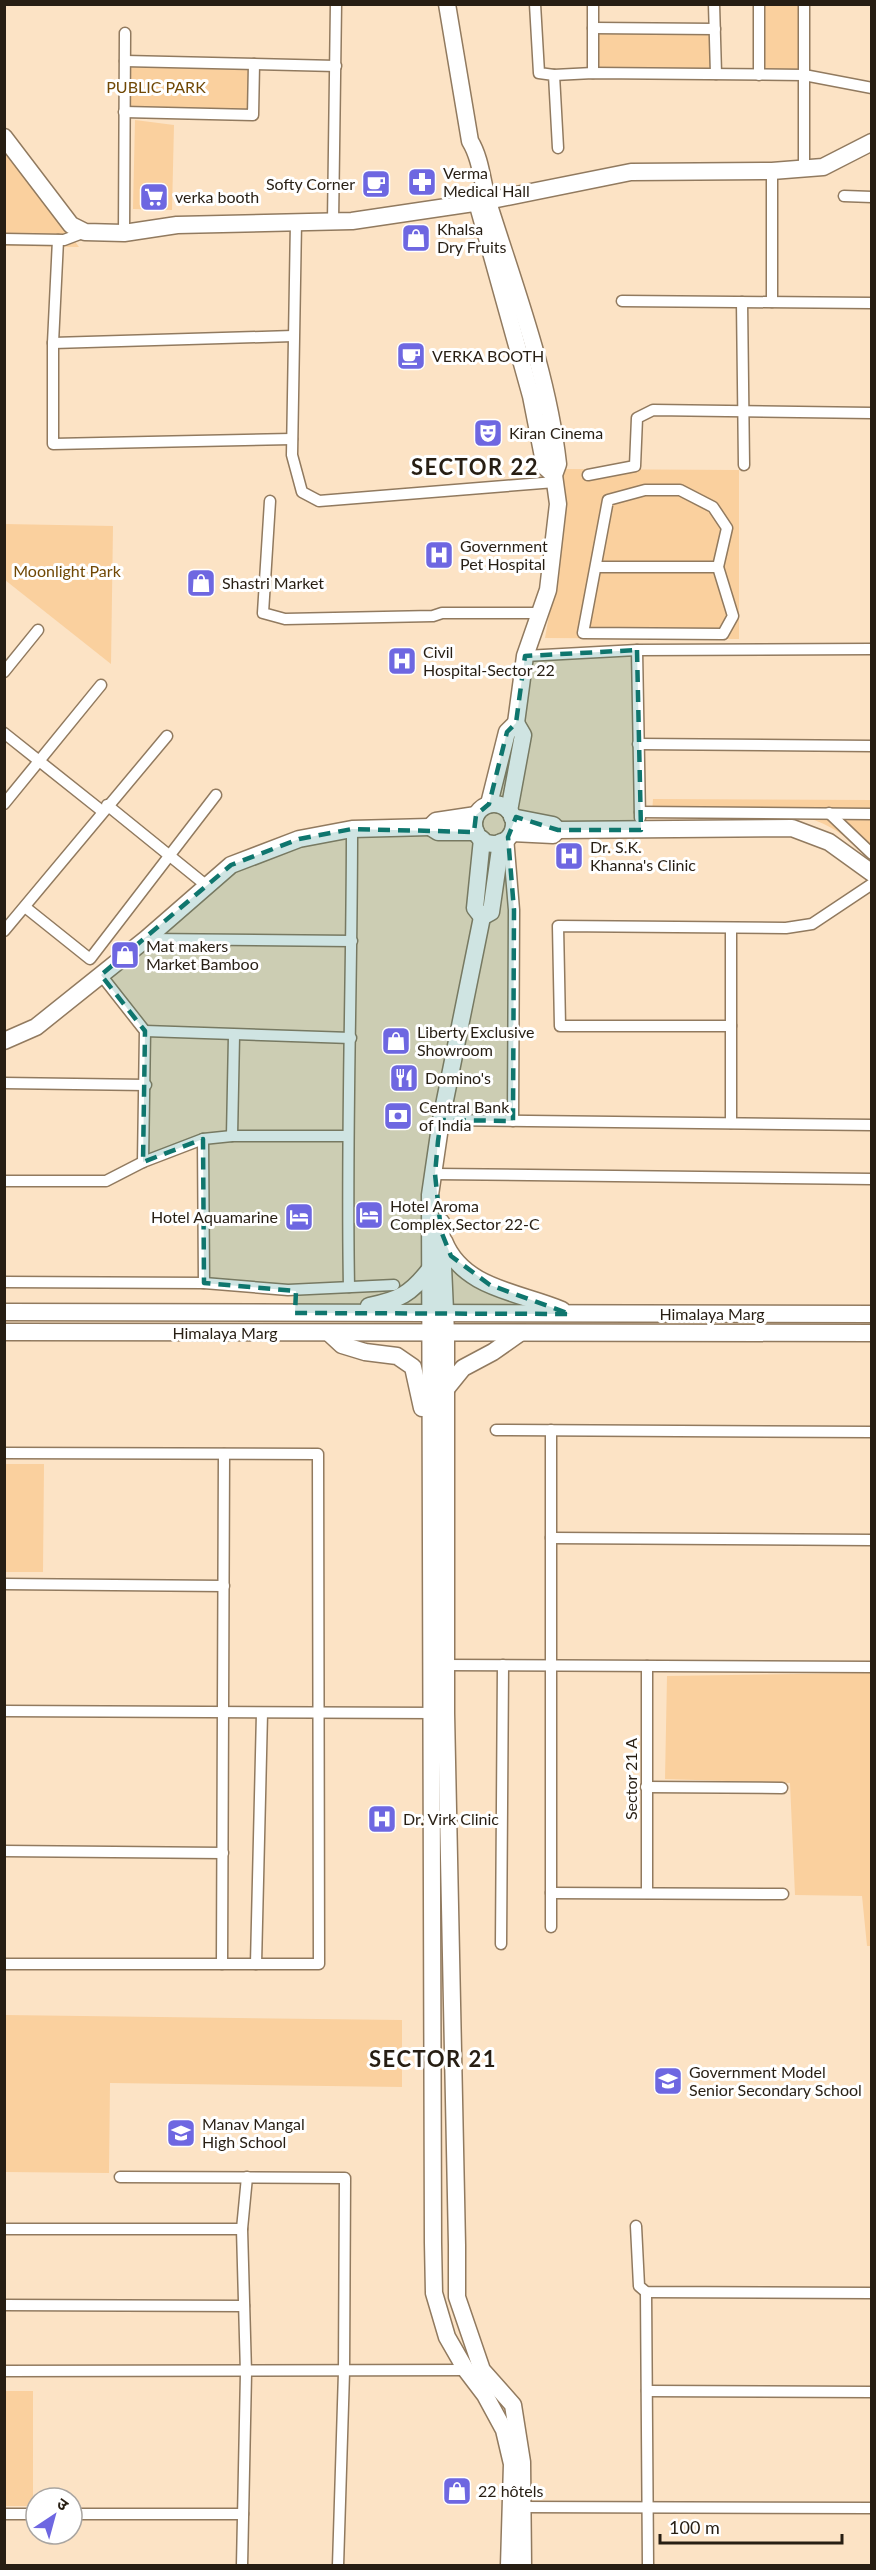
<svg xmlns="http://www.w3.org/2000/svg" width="876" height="2570" font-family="Lato,'Noto Sans Devanagari',sans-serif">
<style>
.green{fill:#fad09e}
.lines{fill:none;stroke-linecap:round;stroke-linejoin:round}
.street-casing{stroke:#917a5f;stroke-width:13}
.secondary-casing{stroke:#917a5f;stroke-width:19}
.street{stroke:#fff;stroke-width:10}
.secondary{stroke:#fff;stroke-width:16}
.marked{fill:#0f766e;fill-opacity:0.2;stroke:#0f766e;stroke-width:4.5;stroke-dasharray:12 8;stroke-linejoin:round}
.labels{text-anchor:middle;stroke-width:6;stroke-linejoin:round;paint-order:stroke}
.park-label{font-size:16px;fill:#704805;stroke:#fff}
.poi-label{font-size:16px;fill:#271e13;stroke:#fff;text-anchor:start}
.street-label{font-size:16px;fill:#271e13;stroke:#fff}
.district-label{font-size:22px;font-weight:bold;letter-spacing:1.5px;fill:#271e13;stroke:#fff}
</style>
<rect width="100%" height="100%" fill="#fce3c5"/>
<!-- green -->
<g class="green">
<rect x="763" y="5" width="36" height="67"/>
<polygon points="597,32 711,33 710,70 597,68"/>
<polygon points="125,61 254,64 253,115 124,112"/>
<polygon points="135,120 174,125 172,210 133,209"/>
<polygon points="4,148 79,247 5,246"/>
<polygon points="561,469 739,470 739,639 545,638 560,553"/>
<polygon points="4,524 113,526 111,664 5,580"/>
<path d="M653,799L871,800V860C847,837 835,826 802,816L652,813Z"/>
<polygon points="5,1464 44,1464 43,1572 5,1572"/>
<polygon points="871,1673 872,1946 867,1946 862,1896 795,1895 790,1783 665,1779 667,1676"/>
<polygon points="5,2015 402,2020 402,2087 110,2083 109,2173 5,2172"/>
<rect x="5" y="2391" width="28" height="115"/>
</g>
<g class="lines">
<!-- street casing -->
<g class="street-casing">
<g id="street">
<polyline points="535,4 539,73 554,75 558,148"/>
<polyline points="593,4 593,73"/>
<polyline points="714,4 716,74"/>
<polyline points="759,4 759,75"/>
<polyline points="804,4 804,168"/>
<polyline points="593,28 715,29"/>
<polyline points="125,61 336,66"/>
<polyline points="554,75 593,73 804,75 872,88"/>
<polyline points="124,112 253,115 254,64"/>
<polyline points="844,196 872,197"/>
<polyline points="296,222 292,455 302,492 319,501 555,482"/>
<polyline points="333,222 336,4"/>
<polyline points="124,233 125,33"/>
<polyline points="4,239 64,240 85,232"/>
<polyline points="58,240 53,343 53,444 292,439"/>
<polyline points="622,301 872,303"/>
<polyline points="742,302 744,465"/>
<polyline points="772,302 772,171"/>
<polyline points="53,343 293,336"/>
<polyline points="588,475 635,466 637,418 653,410 872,413"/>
<polygon points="645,490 680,490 713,507 727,528 718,567 733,616 723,634 583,633 608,500"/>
<polyline points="270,501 263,613 285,619 433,616 442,613 540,613"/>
<polyline points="596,567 718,567"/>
<polyline points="637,650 640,818"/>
<polyline points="525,656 637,650 872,649"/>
<polyline points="4,672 38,630"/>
<polyline points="4,733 102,811"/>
<polyline points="638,744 872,746"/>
<polyline points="4,804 101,685"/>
<polyline points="107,805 207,886"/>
<polyline points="640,812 872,814"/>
<polyline points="829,813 872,854"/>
<polyline points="508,837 514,910 513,1121"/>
<polyline points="25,907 90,959 216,795"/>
<polyline points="4,931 167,736"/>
<polyline points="146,939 352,941"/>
<polyline points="101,975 145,1031 143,1162"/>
<polyline points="731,1026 560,1026 558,926 786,928 812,924 872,884"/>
<polyline points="145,1031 351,1038"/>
<polyline points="4,1083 146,1085"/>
<polyline points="441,1120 872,1125"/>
<polyline points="731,1123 731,928"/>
<polyline points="232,1136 234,1036"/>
<polyline points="203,1139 204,1283"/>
<polyline points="435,1174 872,1179"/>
<polyline points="4,1181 106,1181 143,1162 203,1139 232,1136 347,1136"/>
<polyline points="4,1282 204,1283 288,1290 394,1285"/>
<path d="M349,1287C346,1134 352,982 352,829"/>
<polyline points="496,1430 872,1432"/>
<polyline points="4,1453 318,1454 319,1964 4,1964"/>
<polyline points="551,1538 872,1540"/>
<polyline points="4,1584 224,1586"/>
<polyline points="441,1665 872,1667"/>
<polyline points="4,1711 436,1713"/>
<polyline points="646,1787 782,1788"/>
<polyline points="4,1851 223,1853"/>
<polyline points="551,1893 783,1894"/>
<polyline points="647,1893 647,1666"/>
<polyline points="551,1927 551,1430"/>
<polyline points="501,1944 503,1665"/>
<polyline points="222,1964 224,1454"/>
<polyline points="256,1964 262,1713"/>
<polyline points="120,2177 345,2178 344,2372 338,2566"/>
<polyline points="636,2226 639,2286 646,2292 872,2293"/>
<polyline points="4,2229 242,2229"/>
<polyline points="646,2292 648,2566"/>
<polyline points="4,2305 244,2306"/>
<polyline points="4,2371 469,2370"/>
<polyline points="647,2391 872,2392"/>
<polyline points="518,2507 872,2508"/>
<polyline points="4,2514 36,2514"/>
<polyline points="72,2514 243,2514"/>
<polyline points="242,2566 246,2373 242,2229 247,2177"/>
</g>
</g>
<!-- secondary casing -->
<g class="secondary-casing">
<g id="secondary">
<path d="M447,4L470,141C481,159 482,182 488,202C515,288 548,374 558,464L554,475L558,504L548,590L525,656L516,723"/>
<polyline points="4,137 71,225 85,232 124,233 177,225 352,221 487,201 631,172 772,171 823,167 872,142"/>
<polyline points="475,195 531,396 545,467 554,475"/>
<polyline points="489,804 507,732 516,723 523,735 509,811"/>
<circle cx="494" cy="824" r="20"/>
<polyline points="558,830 792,828 829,842 872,873"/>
<polyline points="476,832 438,832 430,827 436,821 476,815"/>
<polyline points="512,833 553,835 558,830 553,825 512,817"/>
<polyline points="482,839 475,908 482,917 491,912 501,842"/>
<polyline points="482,917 441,1120 430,1195 433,2243 434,2293 447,2337 466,2370 485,2395 504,2430 512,2464 509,2566"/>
<polyline points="4,1041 36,1027 146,939 231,865 299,839 352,829 430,827"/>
<polyline points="441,1222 446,1333 446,1713 457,2245 457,2297 482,2370 513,2405 522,2462 523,2566"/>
<path d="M444,1241C463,1289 520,1292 562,1310"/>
<path d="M369,1306C399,1300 411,1294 430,1269"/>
<polyline points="4,1312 872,1314"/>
<polyline points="4,1332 872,1333"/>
<polyline points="329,1333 342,1345 365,1352 397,1356 413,1367 422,1408"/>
<polyline points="446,1389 463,1368 493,1352 520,1333"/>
</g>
</g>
<!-- street -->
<use href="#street" class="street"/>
<!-- secondary -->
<use href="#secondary" class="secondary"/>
</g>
<!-- marked area -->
<path class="marked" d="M637,650L641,830H558L516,817L508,837L514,910L513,1121L441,1120L438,1141L435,1174L441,1231L451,1256L490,1285L570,1314L295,1313L296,1291L204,1283L203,1139L143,1162L145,1031L101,975L231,865L299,839L352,829L474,832L476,815L489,804L507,732L516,723L525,656Z"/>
<!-- icons -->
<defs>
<g id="pharmacy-square" transform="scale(1.5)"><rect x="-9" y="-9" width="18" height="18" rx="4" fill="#6e67e1" stroke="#fff"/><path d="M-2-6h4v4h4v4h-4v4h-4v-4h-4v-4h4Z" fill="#fff"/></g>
<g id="cafe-square" transform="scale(1.5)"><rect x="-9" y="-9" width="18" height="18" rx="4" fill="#6e67e1" stroke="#fff"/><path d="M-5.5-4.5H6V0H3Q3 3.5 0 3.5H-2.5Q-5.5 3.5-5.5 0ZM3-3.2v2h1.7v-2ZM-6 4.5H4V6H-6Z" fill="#fff"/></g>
<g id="supermarket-square" transform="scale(1.5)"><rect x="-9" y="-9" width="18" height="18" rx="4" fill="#6e67e1" stroke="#fff"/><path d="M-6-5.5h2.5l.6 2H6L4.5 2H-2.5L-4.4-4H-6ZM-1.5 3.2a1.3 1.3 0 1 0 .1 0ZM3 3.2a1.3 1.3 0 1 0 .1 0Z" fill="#fff"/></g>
<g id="shop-square" transform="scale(1.5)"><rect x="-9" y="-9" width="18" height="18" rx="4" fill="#6e67e1" stroke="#fff"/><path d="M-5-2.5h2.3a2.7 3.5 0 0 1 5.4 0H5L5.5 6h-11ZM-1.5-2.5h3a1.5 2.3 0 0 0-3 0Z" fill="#fff"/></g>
<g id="theatre-square" transform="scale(1.5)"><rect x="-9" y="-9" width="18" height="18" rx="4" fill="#6e67e1" stroke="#fff"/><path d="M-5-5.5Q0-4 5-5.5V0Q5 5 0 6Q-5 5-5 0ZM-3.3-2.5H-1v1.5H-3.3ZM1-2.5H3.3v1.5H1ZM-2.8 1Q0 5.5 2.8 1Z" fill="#fff"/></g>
<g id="hospital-square" transform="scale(1.5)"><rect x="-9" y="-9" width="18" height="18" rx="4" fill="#6e67e1" stroke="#fff"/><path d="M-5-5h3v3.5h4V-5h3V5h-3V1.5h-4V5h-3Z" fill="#fff"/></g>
<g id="restaurant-square" transform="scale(1.5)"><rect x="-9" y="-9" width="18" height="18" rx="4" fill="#6e67e1" stroke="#fff"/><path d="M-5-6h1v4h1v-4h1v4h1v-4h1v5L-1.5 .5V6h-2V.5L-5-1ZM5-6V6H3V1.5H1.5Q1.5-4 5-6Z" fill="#fff"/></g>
<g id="bank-square" transform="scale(1.5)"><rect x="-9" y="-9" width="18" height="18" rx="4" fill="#6e67e1" stroke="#fff"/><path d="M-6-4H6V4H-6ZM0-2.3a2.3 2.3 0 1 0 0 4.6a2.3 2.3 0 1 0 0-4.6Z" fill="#fff"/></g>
<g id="hotel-square" transform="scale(1.5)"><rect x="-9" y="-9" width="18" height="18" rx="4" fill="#6e67e1" stroke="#fff"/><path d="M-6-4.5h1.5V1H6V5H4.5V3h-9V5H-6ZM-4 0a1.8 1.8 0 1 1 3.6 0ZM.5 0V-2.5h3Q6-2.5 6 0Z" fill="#fff"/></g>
<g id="school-square" transform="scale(1.5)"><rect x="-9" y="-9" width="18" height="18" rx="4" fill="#6e67e1" stroke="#fff"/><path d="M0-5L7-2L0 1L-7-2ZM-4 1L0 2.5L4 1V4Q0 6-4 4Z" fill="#fff"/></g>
</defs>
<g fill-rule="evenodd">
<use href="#pharmacy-square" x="422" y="182"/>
<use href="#cafe-square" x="376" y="184"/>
<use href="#supermarket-square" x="154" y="197"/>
<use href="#shop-square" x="416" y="238"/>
<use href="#cafe-square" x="411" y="356"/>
<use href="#theatre-square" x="488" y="433"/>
<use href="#hospital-square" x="439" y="555"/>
<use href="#shop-square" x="201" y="583"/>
<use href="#hospital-square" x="402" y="661"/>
<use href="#hospital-square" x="569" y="856"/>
<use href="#shop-square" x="125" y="955"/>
<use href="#shop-square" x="396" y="1041"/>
<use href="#restaurant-square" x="404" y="1078"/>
<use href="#bank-square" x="398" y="1116"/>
<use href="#hotel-square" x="369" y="1215"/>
<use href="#hotel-square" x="299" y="1217"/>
<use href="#hospital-square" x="382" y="1819"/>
<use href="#school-square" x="668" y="2081"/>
<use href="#school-square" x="181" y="2133"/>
<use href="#shop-square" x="457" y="2491"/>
</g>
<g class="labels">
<!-- park labels -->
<g class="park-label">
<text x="156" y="93">PUBLIC PARK</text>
<text x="67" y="577">Moonlight Park</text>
</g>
<!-- poi labels -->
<g class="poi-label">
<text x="443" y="179">Verma<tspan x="443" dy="18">Medical Hall</tspan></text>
<text x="355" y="190" text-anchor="end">Softy Corner</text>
<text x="175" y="203">verka booth</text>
<text x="437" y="235">Khalsa<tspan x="437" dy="18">Dry Fruits</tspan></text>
<text x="432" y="362">VERKA BOOTH</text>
<text x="509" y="439">Kiran Cinema</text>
<text x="460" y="552">Government<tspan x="460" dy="18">Pet Hospital</tspan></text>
<text x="222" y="589">Shastri Market</text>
<text x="423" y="658">Civil<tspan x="423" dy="18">Hospital-Sector 22</tspan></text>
<text x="590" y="853">Dr. S.K.<tspan x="590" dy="18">Khanna's Clinic</tspan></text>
<text x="146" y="952">Mat makers<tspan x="146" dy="18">Market Bamboo</tspan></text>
<text x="417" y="1038">Liberty Exclusive<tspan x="417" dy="18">Showroom</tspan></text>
<text x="425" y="1084">Domino's</text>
<text x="419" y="1113">Central Bank<tspan x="419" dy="18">of India</tspan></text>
<text x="390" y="1212">Hotel Aroma<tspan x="390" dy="18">Complex,Sector 22-C</tspan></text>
<text x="278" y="1223" text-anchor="end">Hotel Aquamarine</text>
<text x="403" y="1825">Dr. Virk Clinic</text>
<text x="689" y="2078">Government Model<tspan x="689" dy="18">Senior Secondary School</tspan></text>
<text x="202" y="2130">Manav Mangal<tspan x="202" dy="18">High School</tspan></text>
<text x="478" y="2497">22 hôtels</text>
</g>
<!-- street labels -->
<g class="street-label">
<text x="712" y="1320">Himalaya Marg</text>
<text x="225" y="1339">Himalaya Marg</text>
<text transform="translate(631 1779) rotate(-90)" y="6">Sector 21 A</text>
</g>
<!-- district labels -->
<g class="district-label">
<text x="475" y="475">SECTOR 22</text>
<text x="433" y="2067">SECTOR 21</text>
</g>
</g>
<!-- border -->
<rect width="876" height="2570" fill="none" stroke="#271e13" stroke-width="12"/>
<!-- north arrow -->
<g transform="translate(54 2516) rotate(36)"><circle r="28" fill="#ffffff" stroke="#a9a5a1" stroke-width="1.5"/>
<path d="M0-4.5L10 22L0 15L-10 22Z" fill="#6e67e1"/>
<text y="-9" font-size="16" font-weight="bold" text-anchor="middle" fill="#271e13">उ</text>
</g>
<!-- scale -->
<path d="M660 2534v9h182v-9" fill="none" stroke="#271e13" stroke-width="3"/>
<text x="669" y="2534" font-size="18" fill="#271e13" stroke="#ffffff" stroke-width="4.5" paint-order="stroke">100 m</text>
</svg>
